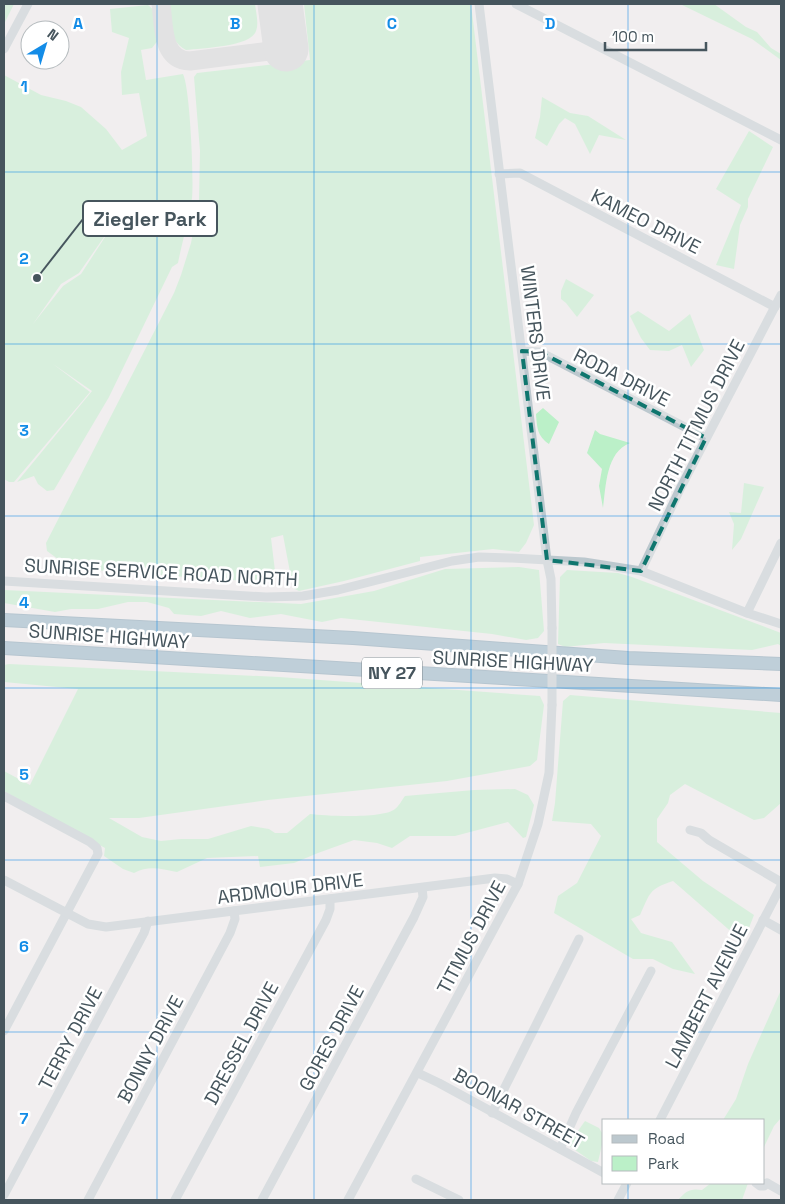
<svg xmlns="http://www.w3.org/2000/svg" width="785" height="1204" font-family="'Space Grotesk',sans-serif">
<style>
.green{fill:#bbf0c8;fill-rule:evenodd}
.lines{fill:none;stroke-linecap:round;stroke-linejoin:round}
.taxiway{stroke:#d0d2d4;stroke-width:19}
.runway{stroke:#d0d2d4;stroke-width:45}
.highway-casing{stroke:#7094ab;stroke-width:14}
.minor{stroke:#bcc8ce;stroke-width:9}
.highway{stroke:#84a9bf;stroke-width:12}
.minor-bridge{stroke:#bcc8ce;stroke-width:9}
.marked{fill:none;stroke:#0f766e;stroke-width:4;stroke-dasharray:10 6;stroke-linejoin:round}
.grid{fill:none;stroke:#138ce7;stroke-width:1;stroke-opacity:0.55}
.labels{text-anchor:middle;stroke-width:5;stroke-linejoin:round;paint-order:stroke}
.shield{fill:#fff;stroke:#7e888e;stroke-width:1}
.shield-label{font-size:18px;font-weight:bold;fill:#46555d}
.street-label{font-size:19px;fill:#46555d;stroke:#fff}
.grid-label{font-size:16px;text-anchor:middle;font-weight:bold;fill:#138ce7;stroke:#fff;stroke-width:5;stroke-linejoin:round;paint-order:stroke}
.leader{fill:none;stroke:#46555d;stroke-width:2}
.callout-dot{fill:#46555d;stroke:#fff;stroke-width:2}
.callout{fill:#fff;stroke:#46555d;stroke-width:2}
.callout-label{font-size:20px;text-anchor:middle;font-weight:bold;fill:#46555d}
</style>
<rect width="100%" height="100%" fill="#f1eeef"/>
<!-- green -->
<g class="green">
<polygon points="4,4 14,4 4,24"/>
<path d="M167,4H255C256,12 259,24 256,31C251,47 202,48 186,50C167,39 170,23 167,4Z"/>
<polygon points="304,4 471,4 534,525 526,543 519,552 493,549 420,557 420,561 344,581 299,591 293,588 283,535 271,538 275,571 265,578 248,581 111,572 66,565 47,551 46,543 174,293 181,275 191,243 199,200 200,151 194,77 197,73 310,60"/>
<polygon points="680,4 714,4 746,27 757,32 771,48 781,54 781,60 752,39"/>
<path d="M148,5L156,12L159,39L152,48L141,50L146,80L183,74C190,87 194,180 192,198C189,220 182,242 178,263L172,267L109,397L54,490L47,491L38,484L34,476L17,482L92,391L53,364L90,392L14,482H9L4,479V75L41,95L66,101L81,107L106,129L122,150L147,136L139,93L122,95L121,72L129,38L112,32L110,9ZM120,214L81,274L63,286L33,324L61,284L79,273Z"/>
<polygon points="542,97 570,113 588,116 626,140 599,135 590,154 575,124 565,118 559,124 547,146 535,138 540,117"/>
<polygon points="749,131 773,147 748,199 748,207 740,225 734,269 716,265 741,205 716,189"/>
<polygon points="566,279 594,295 577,317 566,303 561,299 561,291"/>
<polygon points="638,311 669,331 690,314 704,350 691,367 682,345 669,351 650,350 641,338 630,316"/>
<path d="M543,408L559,422L549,444C537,436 537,427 536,414Z"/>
<path d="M595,430L600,434L630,443C606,452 606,486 603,508L599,486L602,469L587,453Z"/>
<polygon points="744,483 764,487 741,539 732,550 734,524 729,512 741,513"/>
<polygon points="519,567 539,570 544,631 538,638 526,640 492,634 341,618 322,622 281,614 250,618 221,611 201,616 174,614 169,608 147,602 128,602 98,609 71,609 55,612 4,603 4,590 301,604 374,591 445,569"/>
<polygon points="567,570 618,573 632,577 781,633 781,646 778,644 752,650 604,643 565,647 558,644 560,577"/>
<path d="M9,664L279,677L540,696L544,705L537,760L530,766L447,781L268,800L139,818H109L142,837L161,841L181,839H208L251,826L269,829L275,833H287L310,814C326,816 383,819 395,809C399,806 402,800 405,796L474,790L515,789L528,795L534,805L526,837L523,838L508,822L455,836H410L392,848L377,843L354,840L318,853L294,863L260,867L258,856L207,858L177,872C161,869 149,865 134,873L123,869L104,856L105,848L4,791V771L30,785L78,689L4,682V665Z"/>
<path d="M570,695L781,713V803L764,818L754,820L685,784L670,795L668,803L657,819V842L703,881L754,915L747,933L735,935L673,881C648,889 650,894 640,915L631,919L641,933L672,942L695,974L673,969L653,959H633L554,913L558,896L577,883L601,836L591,824L552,821L555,803L563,701Z"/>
<polygon points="781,990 781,1118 774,1126 764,1147 764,1120 723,1120 736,1099 748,1064"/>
<polygon points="585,1121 599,1128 604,1136 598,1162 591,1161 568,1145"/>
<path d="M711,1183H748L742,1200H678C686,1191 690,1188 702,1190Z"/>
</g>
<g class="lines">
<!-- taxiway -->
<path class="taxiway" d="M161,4C164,25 161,60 190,61L286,49"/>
<!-- runway -->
<polyline class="runway" points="280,4 286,49"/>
<!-- highway casing -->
<g class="highway-casing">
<g id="highway">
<polyline points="4,620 353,638 628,658 781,664"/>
<polyline points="4,648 781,695"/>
</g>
</g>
<!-- minor -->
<g class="minor">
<polyline points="479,4 547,560 551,579 552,628"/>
<polyline points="516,4 781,140"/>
<polyline points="4,49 28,4"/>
<polyline points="499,174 520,173 775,307"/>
<polyline points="522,351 540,352 706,438"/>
<polyline points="641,571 681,487 781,295"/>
<polyline points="4,581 266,597 303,596 338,590 452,561 479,557 512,558 584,562 641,571 747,613 781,624"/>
<polyline points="747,613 781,543"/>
<polyline points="4,796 90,842 97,848 98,854 4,1031"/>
<polyline points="690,830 701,833 709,840 781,882"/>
<polyline points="4,880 88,924 106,927 495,878 507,879 518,884"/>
<polyline points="763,920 781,930"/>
<polyline points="418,1073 439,1083 604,1173"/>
<polyline points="492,1113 579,939"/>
<polyline points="660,1120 781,886"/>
<polyline points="560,1149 576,1113 651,971"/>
<polyline points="416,1179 459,1200"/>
<polyline points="756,1183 760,1186 764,1186 767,1183"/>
<polyline points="767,1183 781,1191"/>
<polyline points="4,1195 144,933 148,921"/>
<polyline points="88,1200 230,933 235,919 234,911"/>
<polyline points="175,1200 326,920 330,909 330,899"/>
<polyline points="262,1200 414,917 423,897 422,888"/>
<polyline points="348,1200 518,884 538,824 549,773 552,705"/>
<polyline points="618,1200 627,1183"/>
</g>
<!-- highway -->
<use href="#highway" class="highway"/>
<!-- minor-bridge -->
<polyline class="minor-bridge" points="552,705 552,628"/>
</g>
<!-- marked area -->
<path d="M0 0H785V1204H0ZM522,351L540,352L706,438L641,571L547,560Z" fill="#f1eeef" fill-opacity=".55" fill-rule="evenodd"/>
<path class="marked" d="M522,351L540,352L706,438L641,571L547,560Z"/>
<!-- grid -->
<path class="grid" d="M157,4V1200M314,4V1200M471,4V1200M628,4V1120M4,172H781M4,344H781M4,516H781M4,688H781M4,860H781M4,1032H781M628,1183V1200"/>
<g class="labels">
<!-- shield labels -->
<rect class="shield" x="362" y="657.5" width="60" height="31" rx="4"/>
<g class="shield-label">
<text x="392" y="679">NY 27</text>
</g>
<!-- street labels -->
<g class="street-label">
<text transform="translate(646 221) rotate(27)" y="7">KAMEO DRIVE</text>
<text transform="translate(536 333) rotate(83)" y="7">WINTERS DRIVE</text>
<text transform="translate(622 377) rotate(27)" y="7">RODA DRIVE</text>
<text transform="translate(696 425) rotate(-63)" y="7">NORTH TITMUS DRIVE</text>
<text transform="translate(161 572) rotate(3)" y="7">SUNRISE SERVICE ROAD NORTH</text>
<text transform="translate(109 636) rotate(4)" y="7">SUNRISE HIGHWAY</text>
<text transform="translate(513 661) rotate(3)" y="7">SUNRISE HIGHWAY</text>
<text transform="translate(290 888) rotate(-7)" y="7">ARDMOUR DRIVE</text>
<text transform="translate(471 937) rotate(-62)" y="7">TITMUS DRIVE</text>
<text transform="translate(706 996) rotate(-63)" y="7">LAMBERT AVENUE</text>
<text transform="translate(70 1038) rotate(-62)" y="7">TERRY DRIVE</text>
<text transform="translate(331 1038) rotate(-62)" y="7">GORES DRIVE</text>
<text transform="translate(241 1043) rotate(-62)" y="7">DRESSEL DRIVE</text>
<text transform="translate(150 1049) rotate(-62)" y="7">BONNY DRIVE</text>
<text transform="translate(519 1108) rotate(29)" y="7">BOONAR STREET</text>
</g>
</g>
<g class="grid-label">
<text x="78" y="29">A</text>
<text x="235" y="29">B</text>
<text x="392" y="29">C</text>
<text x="550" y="29">D</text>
<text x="24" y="92">1</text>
<text x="24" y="264">2</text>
<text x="24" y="436">3</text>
<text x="24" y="608">4</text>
<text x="24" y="780">5</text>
<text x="24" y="952">6</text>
<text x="24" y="1124">7</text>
</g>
<!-- callouts -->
<path class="leader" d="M37 278L83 219"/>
<circle class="callout-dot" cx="37" cy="278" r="5"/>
<rect class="callout" x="83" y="201" width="134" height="35" rx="5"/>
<g class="callout-label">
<text x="150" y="226">Ziegler Park</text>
</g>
<!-- border -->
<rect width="785" height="1204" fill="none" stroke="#46555d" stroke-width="10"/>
<!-- legend -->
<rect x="602" y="1119" width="162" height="65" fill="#ffffff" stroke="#b5bbbe"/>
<rect x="612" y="1135" width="25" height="8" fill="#bcc8ce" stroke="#b5bbbe"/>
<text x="648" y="1144" font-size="15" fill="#46555d">Road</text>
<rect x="612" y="1156" width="25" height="15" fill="#bbf0c8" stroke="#b5bbbe"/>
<text x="648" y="1169" font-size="15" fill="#46555d">Park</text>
<!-- north arrow -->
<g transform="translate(45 45) rotate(38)"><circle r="24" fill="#ffffff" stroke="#b5bbbe"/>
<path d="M0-4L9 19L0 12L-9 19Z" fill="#138ce7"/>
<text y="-8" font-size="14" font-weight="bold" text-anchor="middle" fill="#46555d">N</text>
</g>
<!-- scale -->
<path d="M605 42v8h101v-8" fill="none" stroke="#46555d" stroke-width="2.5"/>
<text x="612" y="42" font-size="15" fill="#46555d" stroke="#ffffff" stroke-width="4" paint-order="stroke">100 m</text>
</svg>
